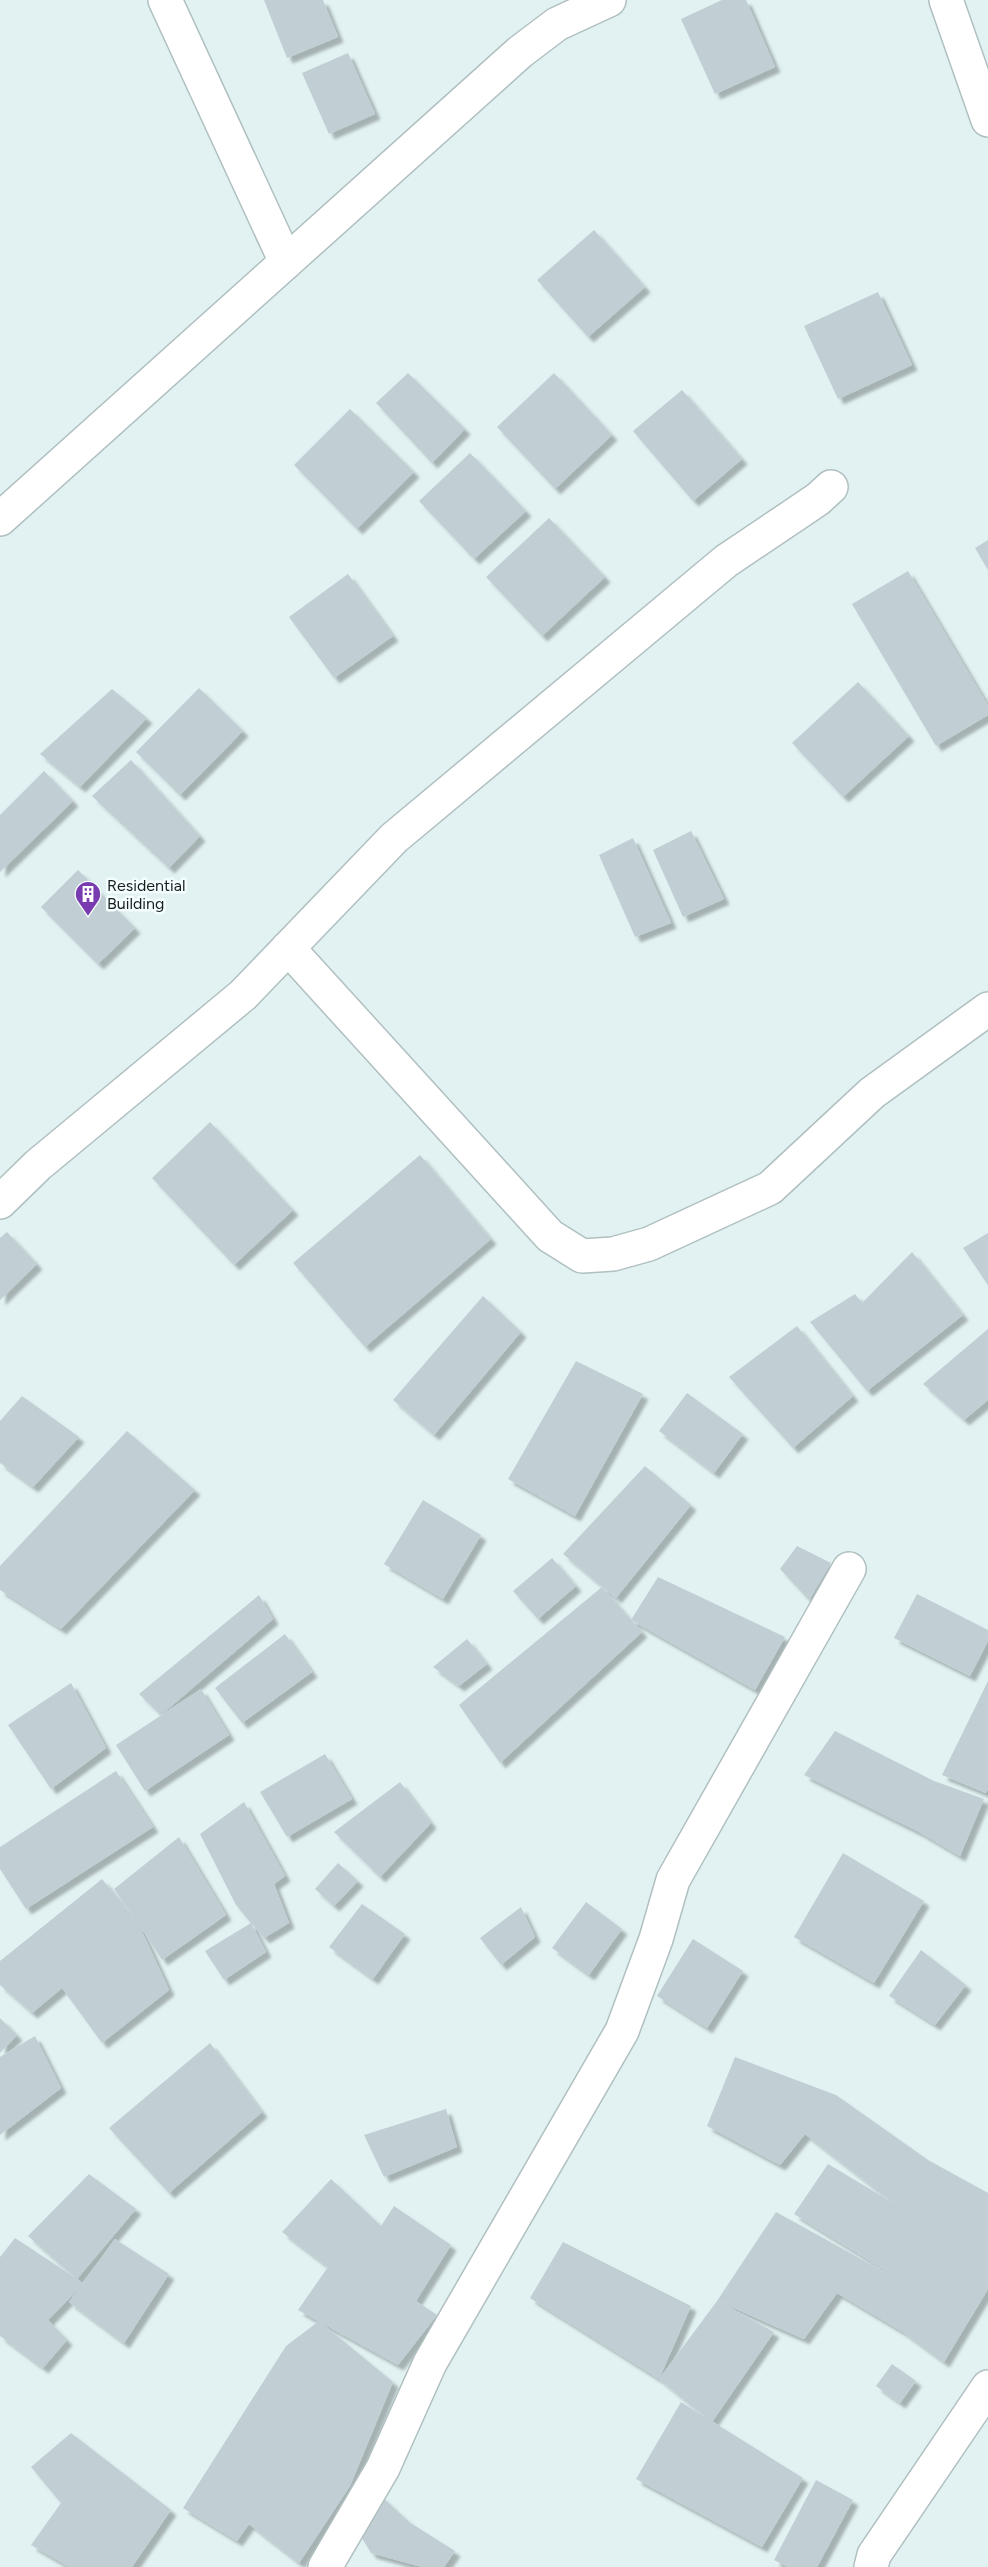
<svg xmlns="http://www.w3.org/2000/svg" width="988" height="2567" font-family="Figtree,sans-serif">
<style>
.building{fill:#c1ced4;filter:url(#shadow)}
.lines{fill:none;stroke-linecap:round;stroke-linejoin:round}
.minor-casing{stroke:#b0bfc0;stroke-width:36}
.minor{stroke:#fff;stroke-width:33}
.labels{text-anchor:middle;stroke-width:5;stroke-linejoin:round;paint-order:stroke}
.poi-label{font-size:16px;fill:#181d1e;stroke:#f4fefe;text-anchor:start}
</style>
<defs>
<filter id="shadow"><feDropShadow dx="5.5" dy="5.5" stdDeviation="1.5" flood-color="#0004"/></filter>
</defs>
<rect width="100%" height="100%" fill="#e2f2f3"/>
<!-- building -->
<g class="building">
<polygon points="264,0 323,0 338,37 287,58"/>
<polygon points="722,0 746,0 775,67 715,94 681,19"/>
<polygon points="348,53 375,114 329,134 302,73"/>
<polygon points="594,230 645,287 588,337 537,280"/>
<polygon points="878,292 912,365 838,399 804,326"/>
<polygon points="408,373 465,429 432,463 376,403"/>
<polygon points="554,373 612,435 555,489 497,427"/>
<polygon points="682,390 742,459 693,501 633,431"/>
<polygon points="350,409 414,472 357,529 294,465"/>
<polygon points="470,453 526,511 474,559 419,501"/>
<polygon points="549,518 605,577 542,636 486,577"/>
<polygon points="988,540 988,570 975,548"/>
<polygon points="908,571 988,706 988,715 936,746 852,604"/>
<polygon points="348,574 393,636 334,678 289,617"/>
<polygon points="858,682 909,736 843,797 792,743"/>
<polygon points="199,688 243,731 180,795 136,752"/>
<polygon points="112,689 147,718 80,787 40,754"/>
<polygon points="131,760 200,836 169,868 92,796"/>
<polygon points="44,771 73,801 0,872 0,815"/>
<polygon points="691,831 724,899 683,917 653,850"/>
<polygon points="633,838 671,923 635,937 599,855"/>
<polygon points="78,870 135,928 98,964 41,907"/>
<polygon points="210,1122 293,1210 234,1265 152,1178"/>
<polygon points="420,1155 491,1239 365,1347 293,1263"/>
<polygon points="7,1232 37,1264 0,1300 0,1238"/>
<polygon points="988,1233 988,1285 963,1248"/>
<polygon points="912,1252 963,1315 867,1391 810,1322 855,1294 862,1303"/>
<polygon points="483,1296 521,1332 434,1435 393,1400"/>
<polygon points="797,1326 853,1396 793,1448 729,1377"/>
<polygon points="988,1329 988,1400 964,1420 923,1384"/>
<polygon points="576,1361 643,1394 575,1516 508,1479"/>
<polygon points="687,1393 743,1434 714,1473 659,1431"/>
<polygon points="22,1396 79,1437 33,1487 0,1463 0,1421"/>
<polygon points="127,1431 195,1490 61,1629 0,1590 0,1566"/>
<polygon points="645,1466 691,1505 616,1598 563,1554"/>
<polygon points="423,1500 481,1535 443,1599 384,1564"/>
<polygon points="797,1546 831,1563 809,1600 780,1569"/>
<polygon points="552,1558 576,1586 538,1619 513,1591"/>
<polygon points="658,1577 785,1637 755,1690 631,1620 642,1632 500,1763 459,1705 602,1587 631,1620"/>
<polygon points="917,1594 988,1630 988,1641 970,1676 894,1638"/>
<polygon points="259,1595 273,1619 161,1715 139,1694"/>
<polygon points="285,1634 312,1672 242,1723 215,1688"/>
<polygon points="467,1639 487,1664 459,1686 433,1667"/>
<polygon points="988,1681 988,1789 986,1793 942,1775"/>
<polygon points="71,1683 106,1748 51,1789 8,1725"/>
<polygon points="201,1689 229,1735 145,1791 116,1745"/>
<polygon points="835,1731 934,1781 984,1799 960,1856 919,1832 804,1775"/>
<polygon points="325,1754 352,1799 287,1837 260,1792"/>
<polygon points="116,1771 153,1827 26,1909 0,1869 0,1847"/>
<polygon points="400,1782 431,1823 380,1877 334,1832"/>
<polygon points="244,1802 285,1876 274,1884 289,1923 264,1938 251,1923 266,1952 224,1980 205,1951 251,1923 236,1905 200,1834"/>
<polygon points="179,1837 226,1915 162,1960 139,1925 169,1990 102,2043 62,1988 32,2013 0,1985 0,1961 102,1879 136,1921 114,1889"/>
<polygon points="843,1853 924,1901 874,1983 794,1937"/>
<polygon points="338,1863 358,1881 334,1906 315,1889"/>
<polygon points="586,1902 622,1929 589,1975 552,1948"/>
<polygon points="362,1904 405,1934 373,1979 329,1947"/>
<polygon points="521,1907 535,1937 501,1965 480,1938"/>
<polygon points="693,1939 743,1971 707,2028 657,1996"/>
<polygon points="921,1950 966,1985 935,2025 889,1996"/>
<polygon points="0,2018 17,2035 0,2053"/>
<polygon points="35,2036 61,2088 0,2135 0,2057"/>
<polygon points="210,2043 262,2112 169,2193 109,2128"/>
<polygon points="735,2057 836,2095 928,2160 988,2193 988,2289 944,2362 903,2332 837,2293 804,2339 720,2302 774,2332 712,2422 659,2379 717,2301 776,2212 912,2287 794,2214 828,2164 895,2204 805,2134 780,2165 707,2126"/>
<polygon points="446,2109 457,2147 384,2177 364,2135"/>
<polygon points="89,2174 136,2209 77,2279 83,2284 48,2320 67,2340 43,2368 0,2336 0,2257 15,2238 77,2279 28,2236"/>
<polygon points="331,2179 381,2226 394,2206 451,2245 416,2301 437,2315 398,2365 298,2310 328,2267 282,2232"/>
<polygon points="115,2239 169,2274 124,2343 69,2302"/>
<polygon points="563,2242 691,2306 659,2379 530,2298"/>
<polygon points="319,2321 393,2382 350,2486 299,2563 249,2524 237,2541 183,2508 286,2346"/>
<polygon points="892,2364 916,2381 900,2403 876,2386"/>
<polygon points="681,2402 803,2478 762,2547 636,2479"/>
<polygon points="71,2433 171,2510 132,2567 69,2567 31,2545 61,2503 31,2467"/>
<polygon points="816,2480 853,2500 817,2567 788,2567 774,2560"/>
<polygon points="380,2495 409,2522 455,2551 444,2567 422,2567 371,2553 357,2530"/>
</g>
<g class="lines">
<!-- minor casing -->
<g class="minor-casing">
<g id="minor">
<polyline points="165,0 286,262"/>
<polyline points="946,0 988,120"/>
<polyline points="0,519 520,52 557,24 609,0"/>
<polyline points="288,948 550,1236 582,1256 613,1254 649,1244 770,1188 872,1093 988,1009"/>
<polyline points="0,1202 38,1165 243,995 394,838 726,561 818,499 831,487"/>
<polyline points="325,2567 383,2468 430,2363 622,2031 656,1939 673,1880 849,1569"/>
<polyline points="871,2567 874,2555 988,2387"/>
</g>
</g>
<!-- minor -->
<use href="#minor" class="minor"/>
</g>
<!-- icons -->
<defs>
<g id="building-pin" transform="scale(1.35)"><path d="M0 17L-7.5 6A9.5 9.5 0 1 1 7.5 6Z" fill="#783bb0" stroke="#f4fefe"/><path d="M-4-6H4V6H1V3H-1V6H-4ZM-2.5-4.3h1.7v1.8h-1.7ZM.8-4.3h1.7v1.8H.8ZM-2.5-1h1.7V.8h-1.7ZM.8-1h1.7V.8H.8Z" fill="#fff"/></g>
</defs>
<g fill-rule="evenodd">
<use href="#building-pin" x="88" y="894"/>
</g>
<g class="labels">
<!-- poi labels -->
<g class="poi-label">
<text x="107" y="891">Residential<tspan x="107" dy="18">Building</tspan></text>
</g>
</g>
</svg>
